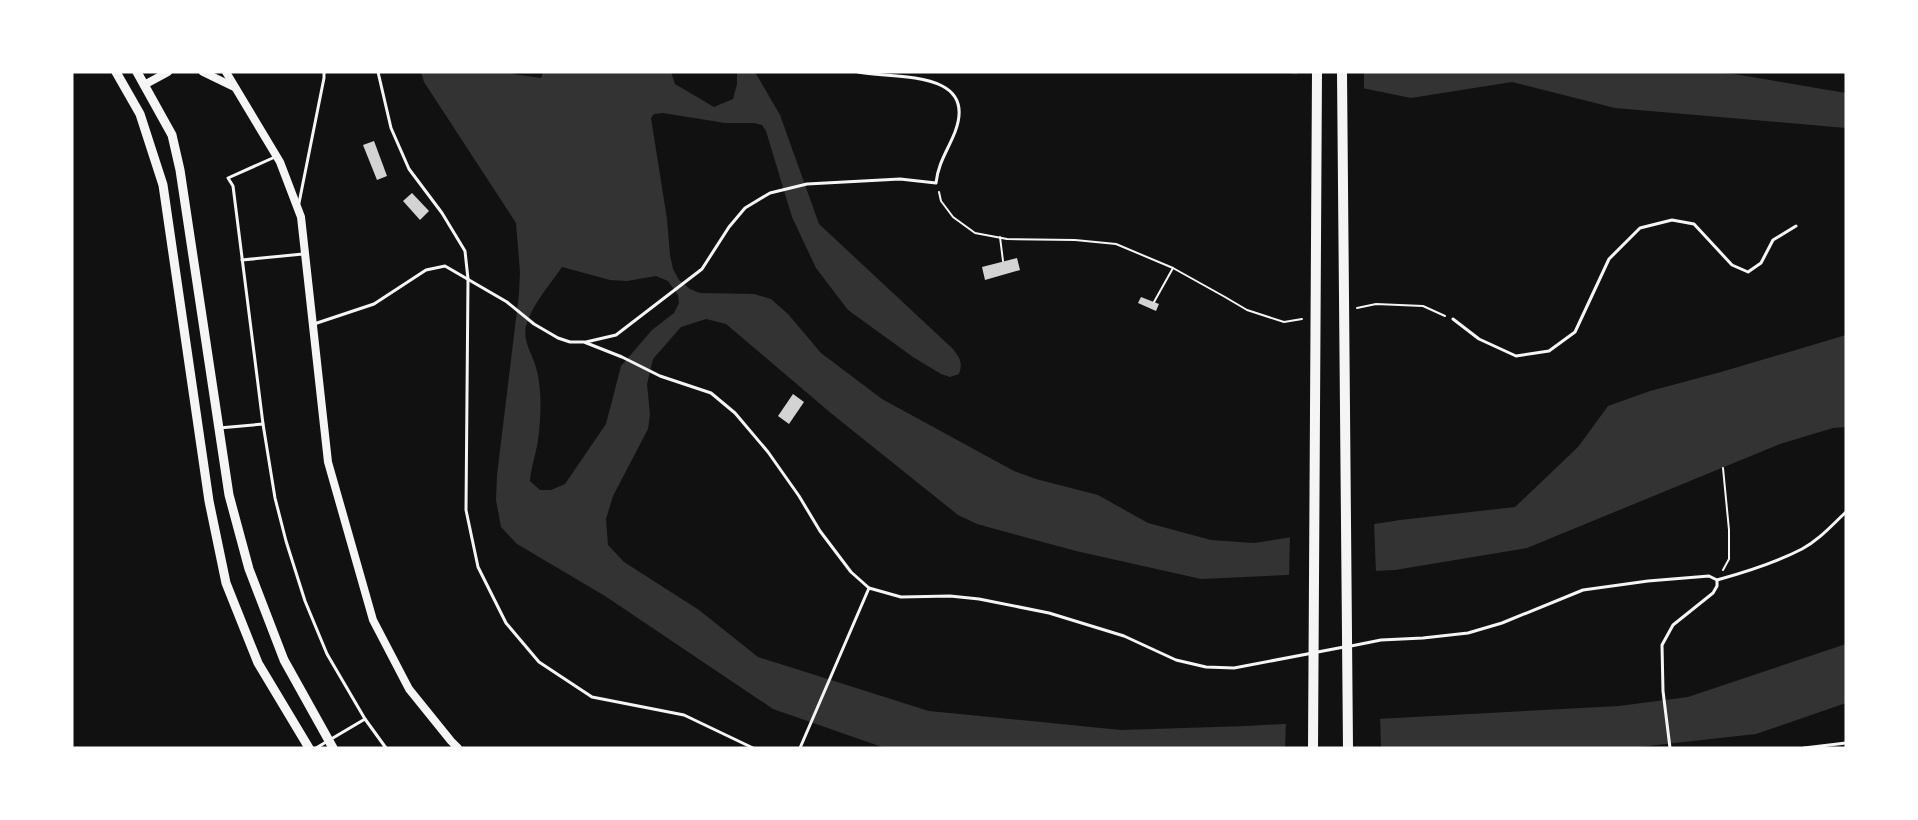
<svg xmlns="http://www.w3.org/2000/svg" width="1918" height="820" font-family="Arial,sans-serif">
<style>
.water{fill:#333;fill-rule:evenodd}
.pier{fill:#111}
.building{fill:#d3d3d3}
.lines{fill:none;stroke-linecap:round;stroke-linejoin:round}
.path{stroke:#f5f5f5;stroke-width:2}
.service{stroke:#f5f5f5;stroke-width:3}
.tertiary{stroke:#f5f5f5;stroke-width:8}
.secondary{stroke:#f5f5f5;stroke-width:9}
.trunk{stroke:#f5f5f5;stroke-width:10}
</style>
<rect width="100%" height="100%" fill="#111"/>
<!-- water -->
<g class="water">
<path d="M421,72H512L513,74L541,78L543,72H671L675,84L714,107L733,99L737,84V72H755L780,115L819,224L953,349C960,358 963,363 959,374L950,377L941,374L913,357L848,310L816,268L792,217L766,131L762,125L754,123H725L663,113L654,114L651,118L667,219L670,255L673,269L679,280L690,289L700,293L754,294L771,299L788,314L821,353L882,399L1014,471L1036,479L1098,495L1148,523L1211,540L1254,543L1400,520L1515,507L1578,447L1608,406L1650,391L1721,372L1846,335V427L1833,428L1780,444L1527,548L1395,570L1201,579L1076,551L977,524L958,515L832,414L726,324L706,319L681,327L653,359L647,384L650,415L648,429L613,496L606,519L608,545L624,562L699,610L758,657L929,711L1121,730L1246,726L1619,706L1688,697L1846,644V703L1756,734L1630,748H885L773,709L605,596L517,544L501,527L496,500L497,475L519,294L520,272L516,223L424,82ZM562,267L610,280L627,281L656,276L668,281L678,295L679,303L674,313L652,330L621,366L606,424L565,484L551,490H540L530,481C531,467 536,454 538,440C541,417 542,393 537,371C534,356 522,342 526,326C532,304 550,285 562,267Z"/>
<polygon points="1284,72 1708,72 1734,74 1846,93 1846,128 1615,108 1512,82 1411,98"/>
</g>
<!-- pier -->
<g class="pier">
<polygon points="1297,72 1364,72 1364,92 1297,78"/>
<polygon points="1374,521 1376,574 1289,578 1290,534"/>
<polygon points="1380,716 1381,748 1285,748 1286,721"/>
</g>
<!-- building -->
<g class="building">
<polygon points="374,141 387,176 377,180 363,145"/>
<polygon points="412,193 429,211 420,220 403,201"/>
<polygon points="1017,258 1020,270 985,280 982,267"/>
<polygon points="1141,297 1159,304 1156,311 1138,303"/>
<polygon points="793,394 804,402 789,424 778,416"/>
</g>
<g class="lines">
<!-- path -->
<g class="path">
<polyline points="939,192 941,201 953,217 975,233 1007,239 1075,240 1116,244 1173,268 1225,297 1247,310 1284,322 1302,319"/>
<polyline points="1000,237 1003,261"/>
<polyline points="1154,302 1173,268"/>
<polyline points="1357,308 1376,304 1423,306 1445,316"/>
<polyline points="1723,570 1729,559 1729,530 1723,468"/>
</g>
<!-- service -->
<g class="service">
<polyline points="378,72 391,128 409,169 442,213 465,251 468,279 466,510 478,567 506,623 539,662 592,697 684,715 753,748"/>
<polyline points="275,157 228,178 233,186 263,424 275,498 286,541 305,601 327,654 365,719 386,748"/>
<polyline points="299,203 324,78 324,72"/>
<polyline points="242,260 303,254"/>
<polyline points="1453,319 1479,339 1516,356 1549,351 1575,332 1609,259 1640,228 1672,220 1694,224 1732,265 1748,272 1761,263 1773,240 1796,226"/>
<polyline points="314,324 374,304 426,270 445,266 507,302 534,324 558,338 570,342 584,342 622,357 660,376 711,393 735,413 768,452 799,496 820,531 851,572 869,588 901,597 950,596 979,599 1049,613 1124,636 1176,660 1206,667 1234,668 1344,647"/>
<path d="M586,342L616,335L702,269L729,227L745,208L770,193L807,184L900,179L936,183C938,163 948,150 955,132C979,69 894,79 858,72"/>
<polyline points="219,428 263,424"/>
<path d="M1717,580C1746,572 1775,563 1802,549C1819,540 1832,525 1846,512"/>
<polyline points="1351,646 1381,640 1423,638 1468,633 1502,623 1583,590 1648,581 1709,576 1717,580 1717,586 1713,593 1673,625 1662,645 1663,691 1670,748"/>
<polyline points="316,748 365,719"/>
<polyline points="800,748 869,588"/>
<polyline points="1804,748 1846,743"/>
</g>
<!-- tertiary -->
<g class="tertiary">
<polyline points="203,72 234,87"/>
<polyline points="226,72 280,162 301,217 328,462 373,620 409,689 451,741 458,748"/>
<polyline points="144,85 168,72"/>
</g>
<!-- secondary -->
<g class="secondary">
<polyline points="116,72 140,114 163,185 209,501 226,583 258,663 309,748"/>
<polyline points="137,72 172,135 180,170 229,495 249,569 284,660 333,748"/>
</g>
<!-- trunk -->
<g class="trunk">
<polyline points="1342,72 1348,748"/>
<polyline points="1313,748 1317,72"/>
</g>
</g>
<!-- border -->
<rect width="1918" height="820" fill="none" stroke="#ffffff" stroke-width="147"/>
</svg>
